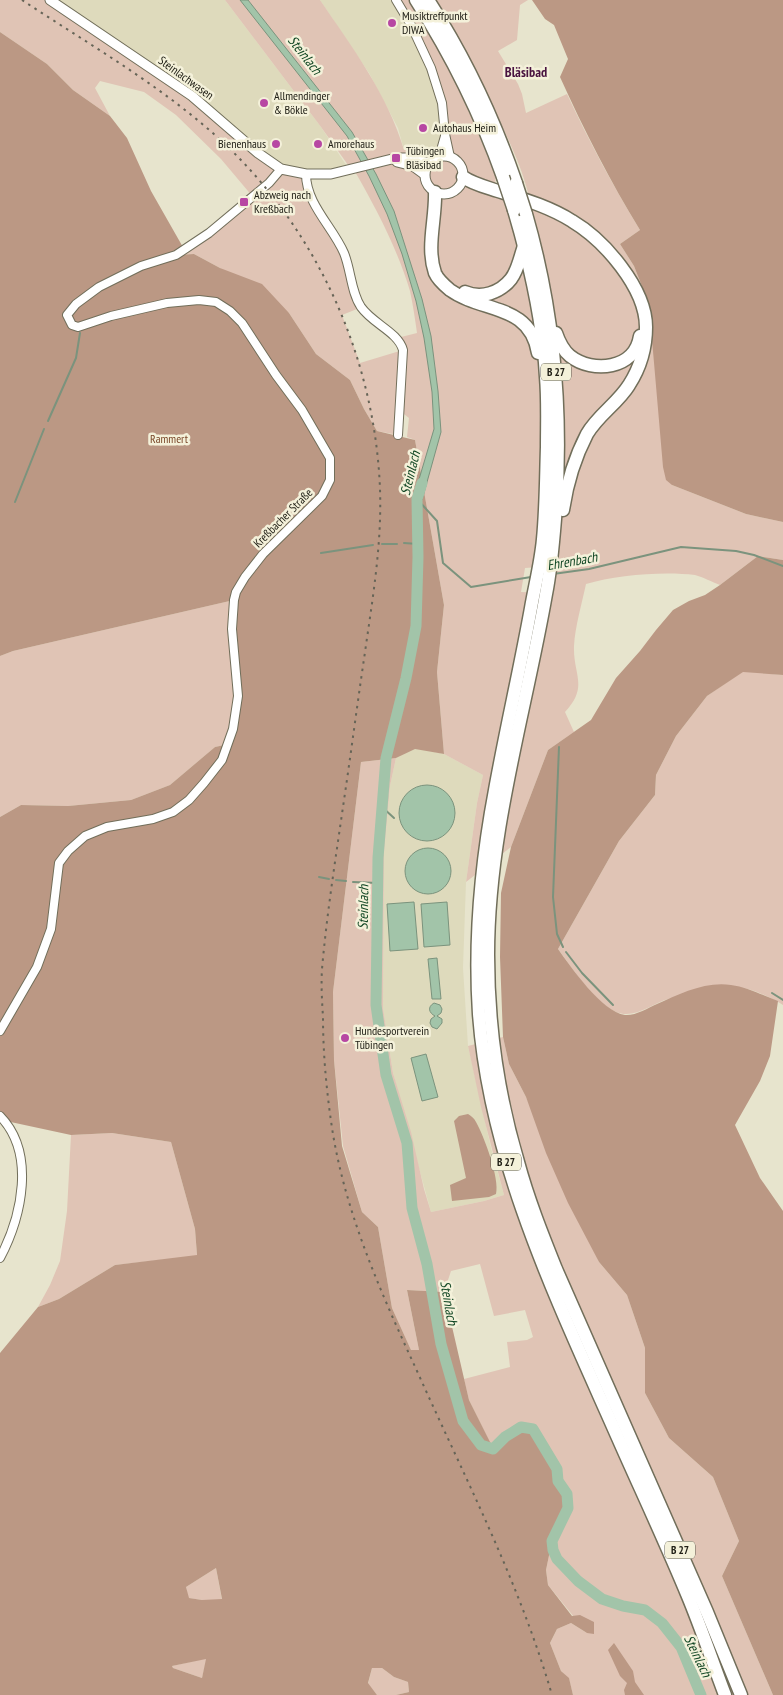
<svg xmlns="http://www.w3.org/2000/svg" width="783" height="1695" font-family="'PT Sans Narrow',sans-serif">
<style>
.built{fill:#dedabc}
.green{fill:#e0c4b5;fill-rule:evenodd}
.forest{fill:#bb9884;fill-rule:evenodd}
.water{fill:#a2c4a9;stroke:#7b937d}
.lines{fill:none;stroke-linecap:round;stroke-linejoin:round}
.stream{stroke:#7b937d;stroke-width:2}
.river{stroke:#a2c4a9;stroke-width:11}
.minor-casing{stroke:#716e5a;stroke-width:10}
.tertiary-casing{stroke:#716e5a;stroke-width:11}
.trunk-casing{stroke:#716e5a;stroke-width:15}
.minor{stroke:#fff;stroke-width:8}
.tertiary{stroke:#fff;stroke-width:9}
.trunk{stroke:#fff;stroke-width:12}
.rail{stroke:#666457;stroke-width:2;stroke-dasharray:2.5 5;stroke-linecap:butt}
.trunk-bridge-casing{stroke:#716e5a;stroke-width:15;stroke-linecap:butt}
.trunk-bridge{stroke:#fff;stroke-width:12}
.poi-dot{fill:#b747a3;stroke:#f4f1da;stroke-width:2}
.labels{text-anchor:middle;stroke-width:5;stroke-linejoin:round;paint-order:stroke}
.shield{fill:#f4f1da;stroke:#605f52;stroke-width:1}
.shield-label{font-size:11px;font-weight:bold;fill:#212017}
.poi-label{font-size:12px;fill:#212017;stroke:#f4f1da;text-anchor:start}
.street-label{font-size:12px;fill:#212017;stroke:#f4f1da}
.park-label{font-size:12px;fill:#7a482a;stroke:#f4f1da}
.water-label{font-size:14px;font-style:italic;fill:#104623;stroke:#f4f1da}
.neighbourhood-label{font-size:14px;font-weight:bold;fill:#491340;stroke:#f4f1da}
</style>
<rect width="100%" height="100%" fill="#e7e4cd"/>
<!-- built -->
<g class="built">
<polygon points="50,0 225,0 321,127 350,171 291,172"/>
<polygon points="320,0 396,0 411,25 442,103 442,148 404,150 398,128 369,73"/>
<polygon points="415,748 444,754 483,775 477,803 466,882 463,968 468,1046 491,1148 504,1195 484,1201 431,1212 393,1073 383,1008 384,853 390,786 396,758"/>
</g>
<!-- green -->
<g class="green">
<path d="M0,0H50L192,96L271,163L306,174V181L344,253L362,307L342,315L360,363L403,350L397,338L417,333C415,319 413,305 410,291C397,248 376,208 354,170L348,165L321,127L225,0H320C352,47 388,95 404,150L442,148L445,134L436,83L396,0H409C445,56 472,115 496,177L495,183L528,193C522,168 511,145 500,122C481,80 459,39 436,0H528L520,5L517,40L498,51L518,84L522,94L526,113L567,94C589,141 613,186 640,230L620,244L634,266L645,294L651,328L672,485L746,514L783,522V560L758,556L720,585C712,582 703,577 695,575C664,571 616,575 586,584C582,603 575,627 574,646C573,675 589,686 565,712L574,732L548,750L511,847L466,882L477,803L483,775L444,754L437,672L444,605L415,440L407,437L409,418L400,411L398,435L377,431L364,409L350,380L316,354L289,313L220,268L194,254L176,255L253,197L221,159L176,115L144,92L100,81L95,88L110,116L73,90L47,64L0,32ZM553,566L547,593L521,592L525,568Z"/>
<polygon points="234,600 238,696 229,744 215,747 170,785 131,800 68,806 21,805 0,817 0,656 13,651"/>
<path d="M743,671L783,675V1005C773,999 759,992 748,989C742,987 677,996 668,999C651,1004 633,1021 614,1011C593,1000 572,968 558,949L619,841L655,795L656,775L676,736L707,696Z"/>
<polygon points="396,758 390,786 384,853 383,1008 393,1073 411,1132 424,1189 431,1212 484,1201 504,1195 481,1107 468,1046 503,1037 509,1064 526,1097 599,1262 627,1295 645,1348 645,1393 669,1438 713,1477 739,1541 722,1576 773,1695 573,1695 569,1679 561,1671 550,1643 557,1629 571,1623 587,1633 548,1585 546,1570 552,1541 563,1519 567,1494 558,1481 557,1469 533,1429 505,1437 493,1449 469,1400 464,1379 510,1367 507,1342 527,1340 533,1337 525,1310 494,1316 480,1264 451,1271 444,1292 407,1290 419,1350 411,1350 392,1308 378,1227 362,1212 343,1146 334,1060 333,992 361,762"/>
<polygon points="112,1133 171,1142 195,1229 197,1256 115,1265 59,1299 38,1307 50,1285 60,1261 67,1211 71,1135"/>
<polygon points="216,1568 222,1600 202,1600 188,1598 186,1587"/>
<polygon points="207,1658 202,1678 173,1668 172,1666"/>
<polygon points="372,1668 382,1668 394,1677 408,1682 409,1692 396,1695 377,1695 368,1684"/>
</g>
<!-- forest -->
<g class="forest">
<path d="M532,0H783V522L746,514L672,485L666,480L663,467L651,328L645,294L634,266L620,244L640,230C610,181 584,130 560,77L568,59L554,25L545,19Z"/>
<path d="M0,32L47,64L73,90L110,116L127,138L151,191L184,249L176,255L194,254L220,268L262,284L289,313L316,354L350,380L364,409L377,431L415,440L444,605L437,672L444,754L415,749L396,758L361,762L333,992L334,1060L342,1146L362,1212L378,1227L392,1308L411,1350H419L407,1290L444,1292L469,1400L493,1448L505,1437L521,1427L533,1429L557,1469L558,1481L567,1494L568,1508L552,1541L546,1570L548,1585L572,1616L580,1615L594,1622V1634L587,1633L571,1623L557,1629L550,1643L561,1671L569,1678L573,1695H396L409,1692L408,1682L394,1677L382,1668H372L368,1683L377,1695H0V1353L38,1307L59,1299L115,1265L197,1255L195,1229L171,1142L112,1133L71,1135L6,1121L0,1116V817L21,805L68,806L131,800L170,785L215,747L229,744L238,696L234,600L13,651L0,656ZM216,1568L222,1599L202,1600L189,1598L186,1587ZM206,1659L202,1678L173,1668L172,1666Z"/>
<path d="M758,556L783,560V675L743,672L707,696L676,736L656,775L655,795L619,841L558,949C571,967 602,1012 625,1015C635,1016 648,1008 657,1004C679,994 706,981 731,985C747,987 762,995 778,1001L770,1056L760,1081L735,1125L760,1178L783,1211V1695H773L722,1576L739,1541L713,1477L669,1438L645,1393V1348L627,1295L599,1262L568,1203L546,1153L526,1097L509,1064L503,1037L500,957L501,893L511,847L548,750L591,720L616,678L640,651L656,630L673,610L689,601L705,595L720,585Z"/>
<path d="M468,1114C471,1116 474,1118 476,1122C484,1136 500,1179 496,1194L489,1197L452,1201L450,1185L466,1178L454,1121L459,1116Z"/>
<polygon points="614,1643 633,1671 635,1682 644,1695 625,1695 624,1690 627,1683 620,1676 608,1650"/>
</g>
<!-- water -->
<g class="water">
<polygon points="240,0 248,0 352,132 376,174 394,211 422,299 431,336 438,391 441,432 422,500 414,496 434,429 432,392 424,338 416,301 402,254 387,214 369,176 347,136"/>
<circle cx="427" cy="813" r="28"/>
<circle cx="428" cy="871" r="23"/>
<polygon points="414,902 418,949 390,951 387,904"/>
<polygon points="447,902 450,945 424,947 421,904"/>
<polygon points="437,958 441,999 432,999 428,959"/>
<path d="M434,1003L440,1005L442,1009L441,1013L437,1016L442,1019V1023L437,1029L432,1027L430,1023L431,1019L435,1016C429,1013 427,1007 434,1003Z"/>
<polygon points="426,1054 438,1097 422,1101 411,1058"/>
</g>
<g class="lines">
<!-- stream -->
<g class="stream">
<polyline points="48,421 76,358 80,333"/>
<polyline points="417,499 437,521 443,563 471,587 531,577"/>
<polyline points="15,502 44,429"/>
<polyline points="404,543 418,544"/>
<polyline points="382,544 397,544"/>
<polyline points="321,553 373,545"/>
<polyline points="553,574 589,569 681,547 736,551 754,555 783,566"/>
<polyline points="559,747 553,897 557,934 563,947"/>
<polyline points="382,807 394,818"/>
<polyline points="319,877 329,879"/>
<polyline points="336,880 346,881"/>
<polyline points="353,882 378,883"/>
<polyline points="566,952 582,973 613,1005"/>
<polyline points="772,993 783,1000"/>
</g>
<!-- river -->
<polyline class="river" points="422,483 417,499 418,557 416,626 406,678 386,758 378,858 376,1005 386,1075 407,1143 412,1208 427,1264 441,1344 463,1421 481,1445 493,1449 505,1437 521,1427 533,1429 557,1469 558,1481 567,1494 568,1508 552,1541 553,1550 557,1559 578,1581 602,1599 623,1606 645,1610 662,1623 681,1647 701,1695"/>
<!-- minor casing -->
<g class="minor-casing">
<g id="minor">
<polyline points="396,0 411,25 431,68 442,103 445,134 450,157"/>
<polyline points="439,157 445,136"/>
<path d="M306,174C306,204 333,227 344,253C351,270 351,292 361,307C373,324 398,332 403,350L398,435"/>
<polyline points="0,1031 37,967 51,929 59,863 68,851 85,836 107,827 153,819 173,812 189,800 204,783 222,760 233,729 238,696 232,629 234,600 236,592 245,577 263,554 322,496 330,480 330,458 302,410 276,375 242,323 230,311 216,302 199,300 167,303 111,316 78,327 72,325 67,315 76,304 99,287 141,266 176,255 209,233 269,183 281,169"/>
<path d="M0,1116C36,1153 22,1216 0,1258"/>
</g>
</g>
<!-- tertiary casing -->
<g class="tertiary-casing">
<g id="tertiary">
<polyline points="50,0 192,96 258,153 281,169 306,174 331,174 396,158 411,158 429,163"/>
<circle cx="444" cy="175" r="19"/>
<polyline points="397,162 413,166 424,174"/>
</g>
</g>
<!-- trunk casing -->
<g class="trunk-casing">
<g id="trunk">
<path d="M416,0C452,56 481,115 503,177"/>
<path d="M428,0C465,57 494,119 516,183"/>
<path d="M463,177C473,184 486,187 498,191C523,199 550,207 572,221C604,240 646,288 646,327C646,347 640,368 629,385C618,403 598,415 587,434C574,459 567,483 563,510"/>
<path d="M435,192C436,219 426,247 435,273C438,280 444,285 450,290C482,313 530,303 538,353"/>
<path d="M514,210C530,264 543,321 546,377C548,400 547,423 547,447C546,477 546,509 543,539C541,562 535,585 531,608C520,669 506,729 495,790C481,864 474,939 479,1014C490,1164 558,1302 618,1438C641,1490 665,1541 687,1594C701,1627 712,1661 725,1695"/>
<path d="M526,214C555,314 563,416 555,519C553,544 551,569 546,594C525,714 488,832 488,955C488,1025 498,1095 518,1162C528,1199 542,1234 556,1269L707,1612L741,1695"/>
<path d="M465,292C481,299 500,293 511,279C518,270 520,257 524,246"/>
<path d="M556,333C559,342 563,350 570,356C593,374 635,369 640,336"/>
</g>
</g>
<!-- minor -->
<use href="#minor" class="minor"/>
<!-- tertiary -->
<use href="#tertiary" class="tertiary"/>
<!-- trunk -->
<use href="#trunk" class="trunk"/>
<!-- rail -->
<path class="rail" d="M22,0C93,47 169,90 230,149C321,238 375,362 380,489C382,546 372,602 364,659C357,706 351,753 344,800C336,856 327,912 322,969C321,985 322,1001 323,1017C323,1051 326,1086 331,1121C343,1208 380,1291 417,1371C465,1478 519,1582 552,1695"/>
<!-- trunk-bridge casing -->
<g class="trunk-bridge-casing">
<g id="trunk-bridge">
<polyline points="503,177 514,210"/>
<polyline points="516,183 526,214"/>
</g>
</g>
<!-- trunk-bridge -->
<use href="#trunk-bridge" class="trunk-bridge"/>
</g>
<!-- markers -->
<g class="poi-dot">
<circle cx="392" cy="23" r="5"/>
<circle cx="264" cy="103" r="5"/>
<circle cx="423" cy="128" r="5"/>
<circle cx="276" cy="144" r="5"/>
<circle cx="318" cy="144" r="5"/>
<rect x="391" y="153" width="10" height="10" rx="2.5"/>
<rect x="239" y="197" width="10" height="10" rx="2.5"/>
<circle cx="345" cy="1038" r="5"/>
</g>
<g class="labels">
<!-- shield labels -->
<g class="shield">
<rect x="541" y="363.5" width="30" height="17" rx="4"/>
<rect x="491" y="1153.5" width="30" height="17" rx="4"/>
<rect x="665" y="1541.5" width="30" height="17" rx="4"/>
</g>
<g class="shield-label">
<text x="556" y="376">B 27</text>
<text x="506" y="1166">B 27</text>
<text x="680" y="1554">B 27</text>
</g>
<!-- poi labels -->
<g class="poi-label">
<text x="402" y="20">Musiktreffpunkt<tspan x="402" dy="14">DIWA</tspan></text>
<text x="274" y="100">Allmendinger<tspan x="274" dy="14">&amp; Bökle</tspan></text>
<text x="433" y="132">Autohaus Heim</text>
<text x="266" y="148" text-anchor="end">Bienenhaus</text>
<text x="328" y="148">Amorehaus</text>
<text x="406" y="155">Tübingen<tspan x="406" dy="14">Bläsibad</tspan></text>
<text x="254" y="199">Abzweig nach<tspan x="254" dy="14">Kreßbach</tspan></text>
<text x="355" y="1035">Hundesportverein<tspan x="355" dy="14">Tübingen</tspan></text>
</g>
<!-- street labels -->
<g class="street-label">
<text transform="translate(186 78) rotate(36)" y="4">Steinlachwasen</text>
<text transform="translate(283 518) rotate(-45)" y="4">Kreßbacher Straße</text>
</g>
<!-- park labels -->
<g class="park-label">
<text x="169" y="443">Rammert</text>
</g>
<!-- water labels -->
<g class="water-label">
<text transform="translate(305 55) rotate(52)" y="5">Steinlach</text>
<text transform="translate(410 473) rotate(-76)" y="5">Steinlach</text>
<text transform="translate(572 561) rotate(-10)" y="5">Ehrenbach</text>
<text transform="translate(363 907) rotate(-89)" y="5">Steinlach</text>
<text transform="translate(449 1303) rotate(80)" y="5">Steinlach</text>
<text transform="translate(698 1656) rotate(64)" y="5">Steinlach</text>
</g>
<!-- neighbourhood labels -->
<g class="neighbourhood-label">
<text x="526" y="77">Bläsibad</text>
</g>
</g>
</svg>
